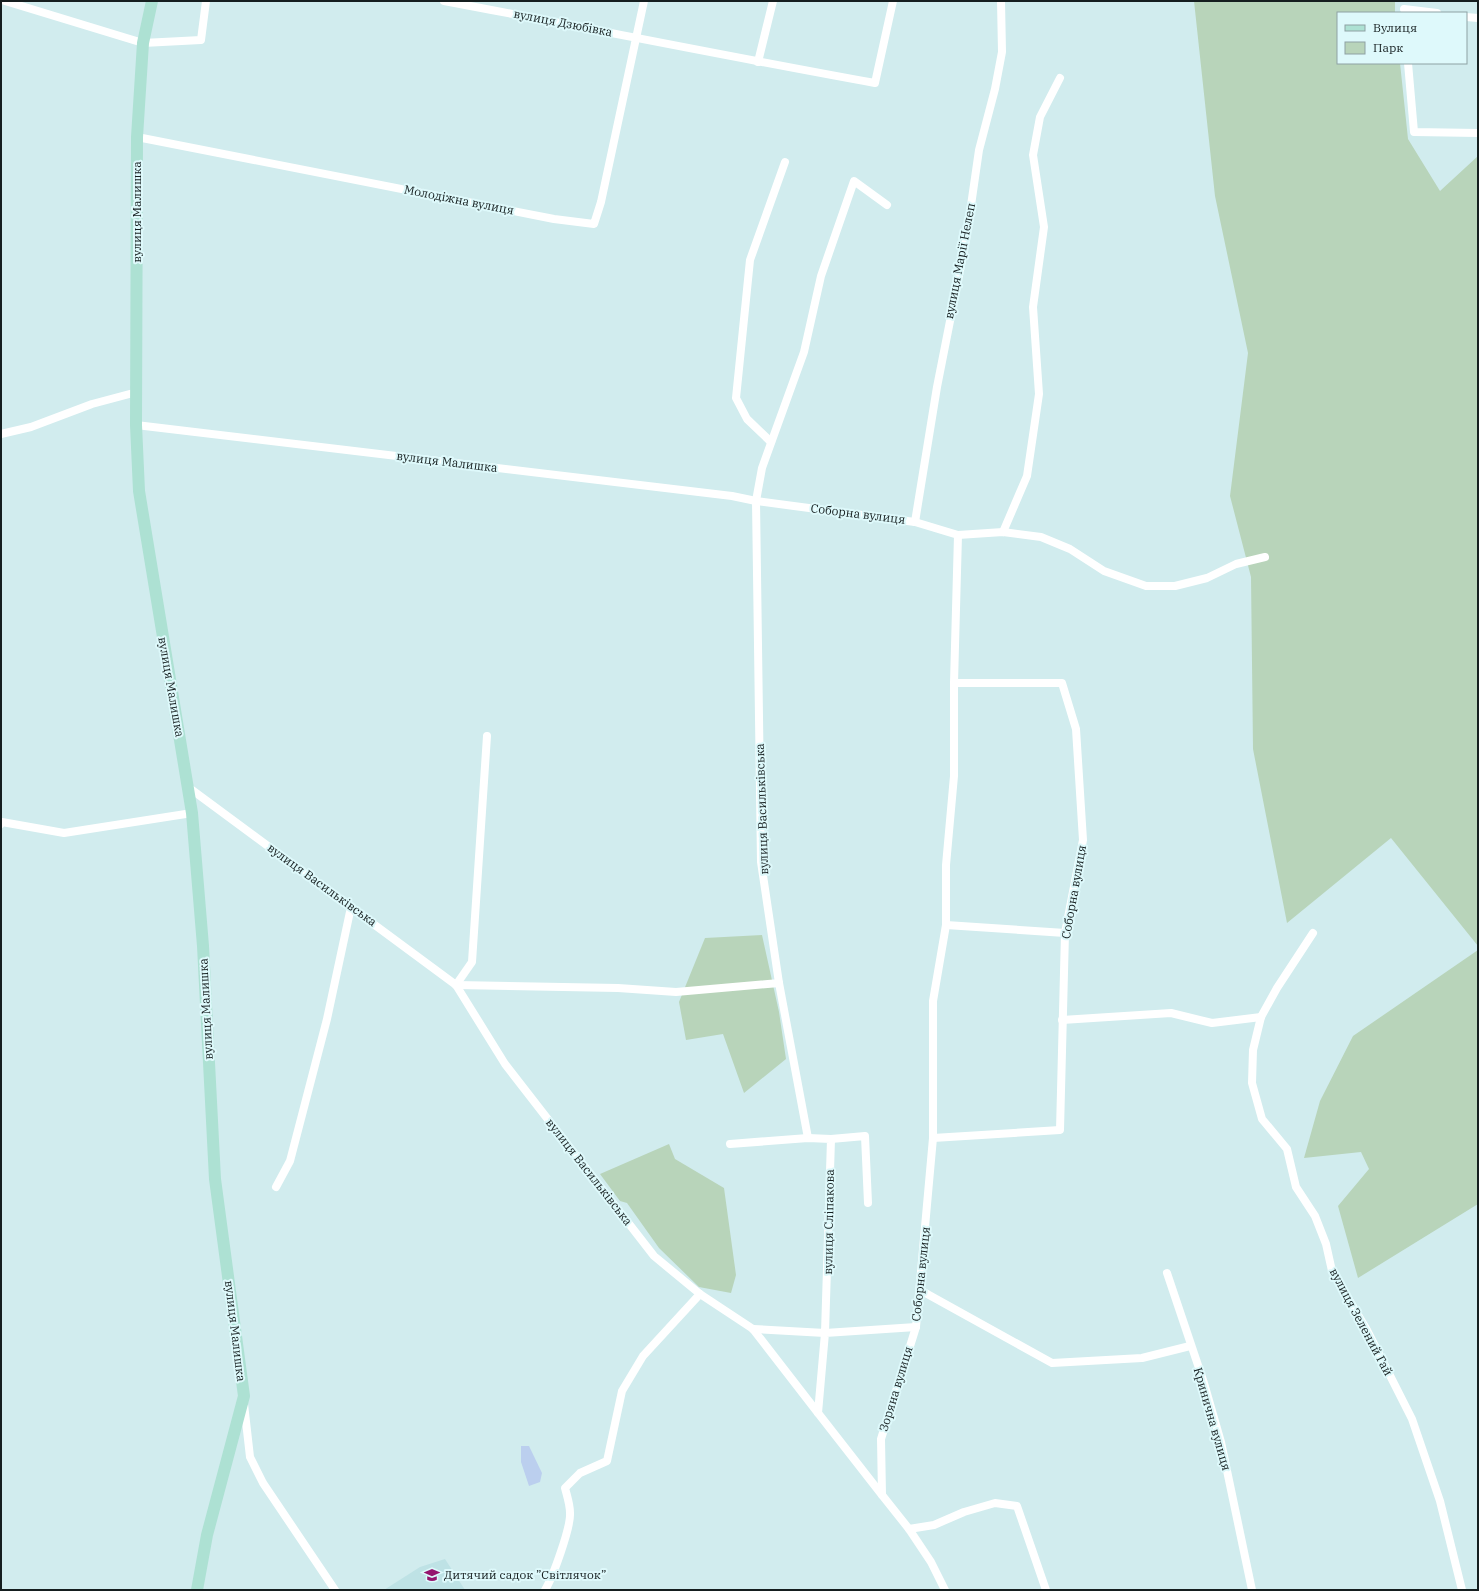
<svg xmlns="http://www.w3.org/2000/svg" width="1479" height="1591" font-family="'IBM Plex Serif',serif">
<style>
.built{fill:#bee2e5}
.green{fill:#b8d4ba}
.water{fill:#bbcfee}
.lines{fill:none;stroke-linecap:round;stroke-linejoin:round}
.minor{stroke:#fff;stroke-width:8}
.primary{stroke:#ade1d3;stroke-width:12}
.labels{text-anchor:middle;stroke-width:4;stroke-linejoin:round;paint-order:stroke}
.street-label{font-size:12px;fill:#151e1f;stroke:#def9fb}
.poi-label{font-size:12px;fill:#151e1f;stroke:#def9fb;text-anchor:start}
</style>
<rect width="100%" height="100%" fill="#d1ecee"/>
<!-- built -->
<polygon class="built" points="445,1559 465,1590 384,1590 420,1567"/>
<!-- green -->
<g class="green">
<polygon points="1194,1 1395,1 1395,13 1338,13 1338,63 1400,63 1408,139 1440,191 1478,156 1478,946 1391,838 1287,923 1253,749 1251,577 1230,496 1248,353 1215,196"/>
<polygon points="762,935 779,1012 786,1059 744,1093 723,1034 686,1040 679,1002 705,938"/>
<polygon points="1478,950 1478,1204 1358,1278 1338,1206 1369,1169 1361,1152 1304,1158 1320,1101 1353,1036"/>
<polygon points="669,1144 675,1159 724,1188 736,1275 731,1293 699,1287 659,1248 627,1203 620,1201 600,1174"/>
</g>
<!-- water -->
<polygon class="water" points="521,1446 529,1446 542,1473 540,1482 529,1486 521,1462"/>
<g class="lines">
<!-- minor -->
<g class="minor">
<polyline points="5,1 143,43 201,40 206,1"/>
<path d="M444,1C588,28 731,57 875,83L893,1"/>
<polyline points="1404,9 1437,13"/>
<polyline points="1466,17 1478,18"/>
<polyline points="758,62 773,1"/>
<polyline points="1408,63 1414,132 1478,133"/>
<polyline points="137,137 554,219 594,224 601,202 644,1"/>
<polyline points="136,425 732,496 756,501 915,522 958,535 954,683 954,776 946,865 946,925 933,1001 933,1138 916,1327 825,1333 818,1413 882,1495"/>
<polyline points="1,434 31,427 92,404 137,392"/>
<polyline points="771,442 747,419 736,398 750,260 785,162"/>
<polyline points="915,522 937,387 966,240 979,150 995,89 1002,52 1001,1"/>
<polyline points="1003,532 1027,476 1039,394 1033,307 1044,227 1033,155 1040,117 1060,78"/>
<polyline points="958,535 1003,532 1041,537 1070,549 1104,571 1146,586 1175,586 1207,578 1236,564 1265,557"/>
<polyline points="188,787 456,985 505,1064 654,1256 700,1294 753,1329 818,1413"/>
<polyline points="1,824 2,822 64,833 192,813"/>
<polyline points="946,925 1065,933"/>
<polyline points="1313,933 1277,988 1261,1017 1253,1050 1252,1083 1262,1119 1287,1149 1296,1187 1315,1216 1326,1244 1332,1271 1367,1330 1412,1419 1440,1501 1462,1590"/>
<polyline points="779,983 808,1138"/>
<polyline points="456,985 618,988 676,992 779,983 761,862 756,501 762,468 804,352 821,276 854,181 887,205"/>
<polyline points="456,985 472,962 487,736"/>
<polyline points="1062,1020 1171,1013 1212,1023 1261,1017"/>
<polyline points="933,1138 1060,1130 1065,933 1083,840 1076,729 1062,683 954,683"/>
<polyline points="831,1139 865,1136 868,1203"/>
<polyline points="730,1144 808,1138 831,1139 825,1333 753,1329"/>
<polyline points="276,1187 290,1161 327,1019 351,907"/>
<polyline points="1167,1273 1204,1383 1221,1442 1252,1590"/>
<polyline points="920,1290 1052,1363 1142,1358 1190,1346"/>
<polyline points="916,1327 881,1439 882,1495 909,1529 934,1525 964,1512 995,1503 1017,1506 1046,1590"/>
<polyline points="244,1404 250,1457 263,1483 335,1590"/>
<polyline points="909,1529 931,1562 945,1590"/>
<path d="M545,1590C553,1577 571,1527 570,1513C570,1504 567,1496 565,1488L580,1473L607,1461L622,1391L643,1356L700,1294"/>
</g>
<!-- primary -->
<polyline class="primary" points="152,1 143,43 137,137 136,425 139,491 192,813 203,946 215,1179 244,1396 207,1535 197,1590"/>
</g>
<!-- icons -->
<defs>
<g id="school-bare" transform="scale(1.2)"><path d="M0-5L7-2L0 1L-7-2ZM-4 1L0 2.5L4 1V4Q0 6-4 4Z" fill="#95156e" stroke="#def9fb" stroke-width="2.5" paint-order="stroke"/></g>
</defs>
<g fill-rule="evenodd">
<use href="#school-bare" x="432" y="1575"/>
</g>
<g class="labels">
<!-- street labels -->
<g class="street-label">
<text transform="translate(563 23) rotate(11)" y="4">вулиця Дзюбівка</text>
<text transform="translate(459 200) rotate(11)" y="4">Молодіжна вулиця</text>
<text transform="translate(137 212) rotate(-90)" y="4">вулиця Малишка</text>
<text transform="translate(960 261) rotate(-79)" y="4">вулиця Марії Нелеп</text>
<text transform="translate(447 462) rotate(7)" y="4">вулиця Малишка</text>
<text transform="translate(858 514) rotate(7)" y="4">Соборна вулиця</text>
<text transform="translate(171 687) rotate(80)" y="4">вулиця Малишка</text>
<text transform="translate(762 809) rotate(-92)" y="4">вулиця Васильківська</text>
<text transform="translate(322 885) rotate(36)" y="4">вулиця Васильківська</text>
<text transform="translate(1074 892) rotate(-80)" y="4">Соборна вулиця</text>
<text transform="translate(206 1009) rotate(-93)" y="4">вулиця Малишка</text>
<text transform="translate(589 1172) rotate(52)" y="4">вулиця Васильківська</text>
<text transform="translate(829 1222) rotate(-89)" y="4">вулиця Сліпакова</text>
<text transform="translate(921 1274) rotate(-84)" y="4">Соборна вулиця</text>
<text transform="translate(1361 1322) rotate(62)" y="4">вулиця Зелений Гай</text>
<text transform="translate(235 1331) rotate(83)" y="4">вулиця Малишка</text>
<text transform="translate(896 1389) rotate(-73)" y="4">Зоряна вулиця</text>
<text transform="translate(1212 1419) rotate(74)" y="4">Кринична вулиця</text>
</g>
<!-- poi labels -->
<g class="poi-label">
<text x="444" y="1579">Дитячий садок ”Світлячок”</text>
</g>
</g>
<!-- border -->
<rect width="1479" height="1591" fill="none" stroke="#151e1f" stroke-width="4"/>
<!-- legend -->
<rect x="1337" y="12" width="130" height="52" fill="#def9fb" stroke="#8ea1a3"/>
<rect x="1345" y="25" width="20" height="6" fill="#ade1d3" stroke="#8ea1a3"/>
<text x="1373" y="32" font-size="12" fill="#151e1f">Вулиця</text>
<rect x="1345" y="42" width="20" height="12" fill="#b8d4ba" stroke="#8ea1a3"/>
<text x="1373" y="52" font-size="12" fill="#151e1f">Парк</text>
</svg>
